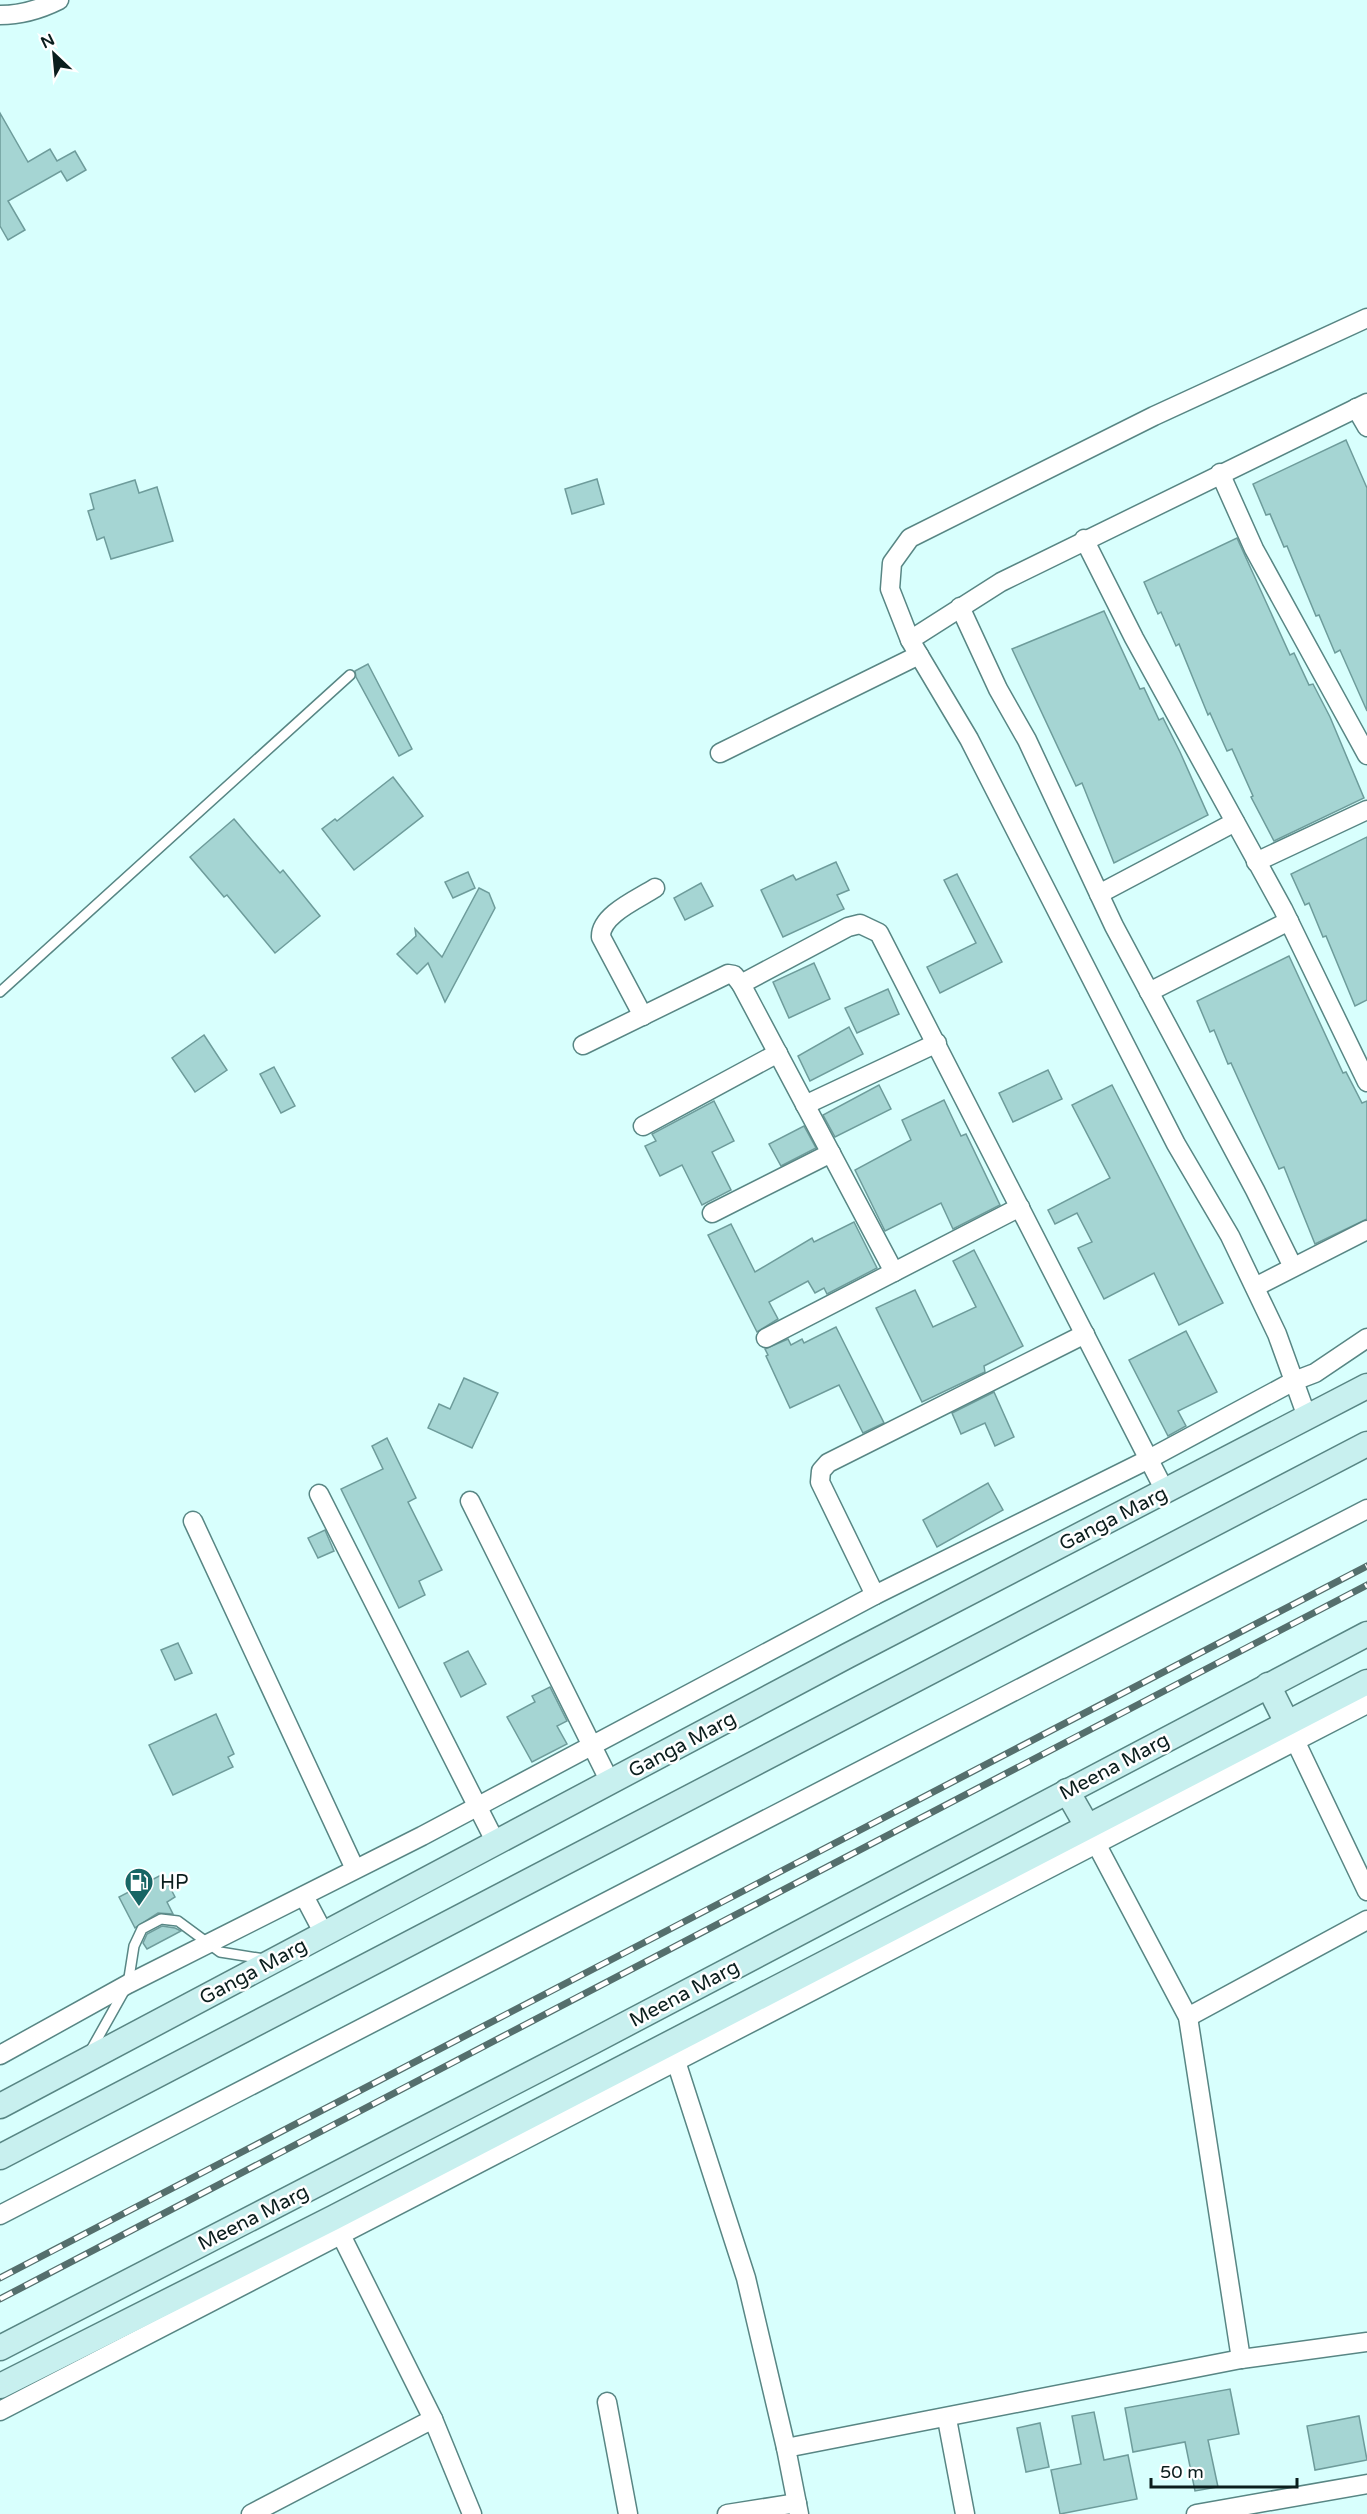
<svg xmlns="http://www.w3.org/2000/svg" width="1367" height="2514" font-family="'Varela Round',sans-serif">
<style>
.building{fill:#a5d5d3;stroke:#6e9c9b;stroke-width:1.5}
.lines{fill:none;stroke-linecap:round;stroke-linejoin:round}
.lane-casing{stroke:#588684;stroke-width:12}
.street-casing{stroke:#588684;stroke-width:21}
.secondary-casing{stroke:#588684;stroke-width:27}
.lane{stroke:#fff;stroke-width:9}
.street{stroke:#fff;stroke-width:18}
.secondary{stroke:#c8f0ef;stroke-width:24}
.rail-casing{stroke:#556f6d;stroke-width:7}
.rail{stroke:#fff;stroke-width:4.5;stroke-dasharray:14;stroke-linecap:butt}
.labels{text-anchor:middle;stroke-width:5;stroke-linejoin:round;paint-order:stroke}
.street-label{font-size:20px;fill:#0b1e1d;stroke:#fff}
.poi-label{font-size:20px;fill:#0b1e1d;stroke:#fff;text-anchor:start}
</style>
<rect width="100%" height="100%" fill="#d8fffd"/>
<!-- building -->
<g class="building">
<polygon points="0,113 28,162 50,149 57,161 75,151 86,170 67,181 61,171 8,201 25,230 8,240 0,226"/>
<polygon points="1346,440 1367,488 1367,711 1340,650 1335,653 1319,615 1316,616 1287,546 1284,547 1270,514 1266,515 1253,484"/>
<polygon points="597,479 604,504 572,514 565,489"/>
<polygon points="135,480 139,493 157,487 173,541 111,559 104,537 97,540 88,511 94,509 90,494"/>
<polygon points="1237,538 1290,655 1294,653 1309,685 1313,684 1330,717 1364,798 1274,841 1251,797 1253,796 1232,749 1227,751 1210,713 1208,715 1179,644 1176,646 1161,612 1158,614 1144,582"/>
<polygon points="1104,611 1140,689 1144,688 1159,720 1163,718 1180,752 1208,815 1114,863 1082,783 1076,786 1012,649"/>
<polygon points="368,664 412,749 399,756 356,677 355,671"/>
<polygon points="393,777 423,816 354,870 322,829 335,819 337,821"/>
<polygon points="234,819 280,873 283,870 320,916 275,953 227,895 224,897 190,857"/>
<polygon points="1367,837 1367,1000 1355,1006 1326,936 1323,937 1309,903 1305,905 1291,874"/>
<polygon points="836,862 849,890 837,895 844,909 783,937 761,890 793,875 796,880"/>
<polygon points="468,872 475,888 453,898 445,882"/>
<polygon points="957,874 1002,962 940,993 927,967 976,943 944,880"/>
<polygon points="701,883 713,906 685,920 674,898"/>
<polygon points="479,888 489,893 495,908 445,1002 428,963 417,974 397,954 416,936 415,929 442,957"/>
<polygon points="1289,956 1343,1073 1346,1072 1362,1103 1367,1101 1367,1219 1315,1244 1284,1167 1279,1169 1231,1063 1228,1064 1214,1030 1210,1032 1197,1001"/>
<polygon points="814,963 830,999 789,1018 773,982"/>
<polygon points="888,989 899,1014 857,1033 845,1008"/>
<polygon points="849,1027 863,1054 810,1081 798,1056"/>
<polygon points="204,1035 227,1070 195,1092 172,1058"/>
<polygon points="274,1067 295,1106 281,1113 260,1074"/>
<polygon points="1048,1070 1062,1099 1013,1122 999,1093"/>
<polygon points="879,1085 891,1109 835,1137 823,1115"/>
<polygon points="1112,1085 1223,1303 1179,1325 1154,1273 1104,1299 1078,1248 1092,1242 1077,1213 1055,1224 1048,1210 1110,1178 1072,1105"/>
<polygon points="944,1100 961,1136 966,1134 1000,1205 953,1229 941,1203 885,1231 855,1170 911,1140 902,1120"/>
<polygon points="714,1101 734,1141 712,1152 731,1190 702,1205 682,1165 660,1176 645,1146 656,1141 652,1134"/>
<polygon points="804,1126 816,1148 781,1166 769,1144"/>
<polygon points="854,1222 877,1268 827,1294 824,1288 815,1293 808,1281 769,1302 778,1319 757,1332 708,1235 731,1224 755,1272 812,1238 814,1242"/>
<polygon points="974,1250 1023,1346 984,1366 985,1372 922,1402 876,1308 915,1290 933,1327 976,1307 953,1261"/>
<polygon points="836,1327 884,1423 863,1433 839,1385 790,1408 766,1356 768,1355 765,1349 788,1339 791,1345 802,1339 804,1343"/>
<polygon points="1186,1331 1217,1392 1178,1411 1186,1426 1168,1436 1129,1360"/>
<polygon points="464,1378 498,1393 472,1448 428,1428 439,1404 450,1409"/>
<polygon points="994,1392 1014,1437 995,1446 985,1423 961,1434 952,1413"/>
<polygon points="387,1438 416,1498 408,1502 442,1570 419,1581 425,1595 399,1608 341,1489 383,1469 372,1446"/>
<polygon points="988,1483 1003,1510 937,1547 923,1520"/>
<polygon points="325,1530 334,1551 318,1558 308,1538"/>
<polygon points="178,1643 192,1673 175,1680 161,1650"/>
<polygon points="468,1651 486,1684 461,1697 444,1663"/>
<polygon points="550,1687 567,1721 557,1726 567,1744 532,1762 507,1717 535,1702 532,1696"/>
<polygon points="216,1714 234,1754 228,1757 233,1767 173,1795 149,1745"/>
<polygon points="163,1874 175,1897 167,1902 173,1914 158,1913 135,1928 119,1897"/>
<polygon points="162,1926 175,1928 181,1931 147,1949 143,1943 147,1934"/>
<polygon points="1230,2389 1239,2434 1208,2440 1218,2487 1195,2491 1185,2442 1133,2452 1125,2408"/>
<polygon points="1094,2412 1104,2460 1128,2455 1137,2499 1060,2514 1051,2470 1081,2464 1072,2416"/>
<polygon points="1359,2416 1367,2460 1315,2470 1307,2426"/>
<polygon points="1040,2423 1049,2467 1026,2472 1017,2428"/>
</g>
<g class="lines">
<!-- lane casing -->
<g class="lane-casing">
<g id="lane">
<polyline points="0,992 350,675"/>
<polyline points="91,2050 128,1984 134,1946 142,1929 161,1919 178,1921 220,1952 264,1959"/>
</g>
</g>
<!-- street casing -->
<g class="street-casing">
<g id="street">
<path d="M0,15C21,15 41,9 59,0"/>
<polyline points="1356,408 1367,427"/>
<polyline points="1220,473 1254,549 1367,755"/>
<polyline points="1084,539 1134,638 1283,909 1367,1082"/>
<polyline points="960,607 998,689 1027,740 1114,926 1255,1190 1293,1267"/>
<polyline points="910,640 1001,582 1367,403"/>
<polyline points="720,753 919,655"/>
<polyline points="1256,862 1367,810"/>
<polyline points="1099,894 1235,822"/>
<polyline points="741,984 894,1272"/>
<polyline points="1149,992 1289,921"/>
<path d="M643,1016L601,937C600,915 638,899 655,888"/>
<polyline points="583,1045 728,974 734,975 741,984 848,927 860,924 879,933 1165,1491"/>
<polyline points="805,1105 937,1043"/>
<polyline points="643,1126 778,1053"/>
<polyline points="712,1213 831,1153"/>
<polyline points="1255,1287 1367,1230"/>
<polyline points="766,1338 1020,1207"/>
<polyline points="1307,1417 1277,1334 1230,1236 1176,1144 969,739 910,640 890,589 892,563 910,538 1154,416 1367,318"/>
<polyline points="319,1494 496,1843"/>
<polyline points="470,1501 610,1782"/>
<polyline points="193,1521 355,1869"/>
<polyline points="875,1595 820,1482 821,1471 828,1463 1085,1334"/>
<polyline points="1290,1730 1367,1891"/>
<polyline points="1091,1834 1188,2017 1241,2359"/>
<polyline points="304,1896 324,1934"/>
<polyline points="1188,2017 1367,1920"/>
<polyline points="673,2052 746,2278 786,2448"/>
<polyline points="0,2055 128,1984 422,1836 875,1595 1149,1459 1294,1381 1315,1373 1367,1338"/>
<polyline points="0,2215 1367,1509"/>
<polyline points="336,2225 433,2419"/>
<polyline points="607,2402 628,2514"/>
<polyline points="0,2411 1367,1704"/>
<polyline points="947,2419 965,2514"/>
<polyline points="251,2514 433,2419 472,2514"/>
<polyline points="727,2514 797,2503"/>
<polyline points="799,2514 786,2448 1241,2359 1367,2342"/>
<polyline points="1196,2514 1367,2484"/>
</g>
</g>
<!-- secondary casing -->
<g class="secondary-casing">
<g id="secondary">
<polyline points="1268,1685 1287,1723"/>
<polyline points="1067,1791 1087,1826"/>
<polyline points="0,2106 847,1656 1367,1386"/>
<polyline points="0,2157 1367,1444"/>
<polyline points="0,2348 592,2042 1367,1634"/>
<polyline points="0,2386 333,2218 1367,1682"/>
</g>
</g>
<!-- lane -->
<use href="#lane" class="lane"/>
<!-- street -->
<use href="#street" class="street"/>
<!-- secondary -->
<use href="#secondary" class="secondary"/>
<!-- rail casing -->
<g class="rail-casing">
<g id="rail">
<polyline points="0,2278 1367,1566"/>
<polyline points="0,2299 1367,1585"/>
</g>
</g>
<!-- rail -->
<use href="#rail" class="rail"/>
</g>
<!-- icons -->
<defs>
<g id="fuel-pin" transform="scale(1.5)"><path d="M0 17L-7.5 6A9.5 9.5 0 1 1 7.5 6Z" fill="#186665" stroke="#fff"/><path d="M-5.5-6h7V0h2V4h1.3V-2.5L3-4.5l.8-.8L6-3V5H2.5V1h-1V6h-7ZM-4.2-4.7v3.2H.2V-4.7Z" fill="#fff"/></g>
</defs>
<g fill-rule="evenodd">
<use href="#fuel-pin" x="139" y="1882"/>
</g>
<g class="labels">
<!-- street labels -->
<g class="street-label">
<text transform="translate(1113 1518) rotate(-27)" y="7">Ganga Marg</text>
<text transform="translate(682 1744) rotate(-28)" y="7">Ganga Marg</text>
<text transform="translate(1114 1766) rotate(-28)" y="7">Meena Marg</text>
<text transform="translate(253 1971) rotate(-28)" y="7">Ganga Marg</text>
<text transform="translate(684 1993) rotate(-28)" y="7">Meena Marg</text>
<text transform="translate(253 2217) rotate(-27)" y="7">Meena Marg</text>
</g>
<!-- poi labels -->
<g class="poi-label">
<text x="160" y="1889">HP</text>
</g>
</g>
<!-- north arrow -->
<g transform="translate(54 54) rotate(334)" stroke="#ffffff" stroke-width="4.5" paint-order="stroke">
<path d="M0-4.5L10 22L0 15L-10 22Z" fill="#0b1e1d"/>
<text y="-9" font-size="16" font-weight="bold" text-anchor="middle" fill="#0b1e1d">N</text>
</g>
<!-- scale -->
<path d="M1151 2478v9h146v-9" fill="none" stroke="#0b1e1d" stroke-width="3"/>
<text x="1160" y="2478" font-size="18" fill="#0b1e1d" stroke="#ffffff" stroke-width="4.5" paint-order="stroke">50 m</text>
</svg>
